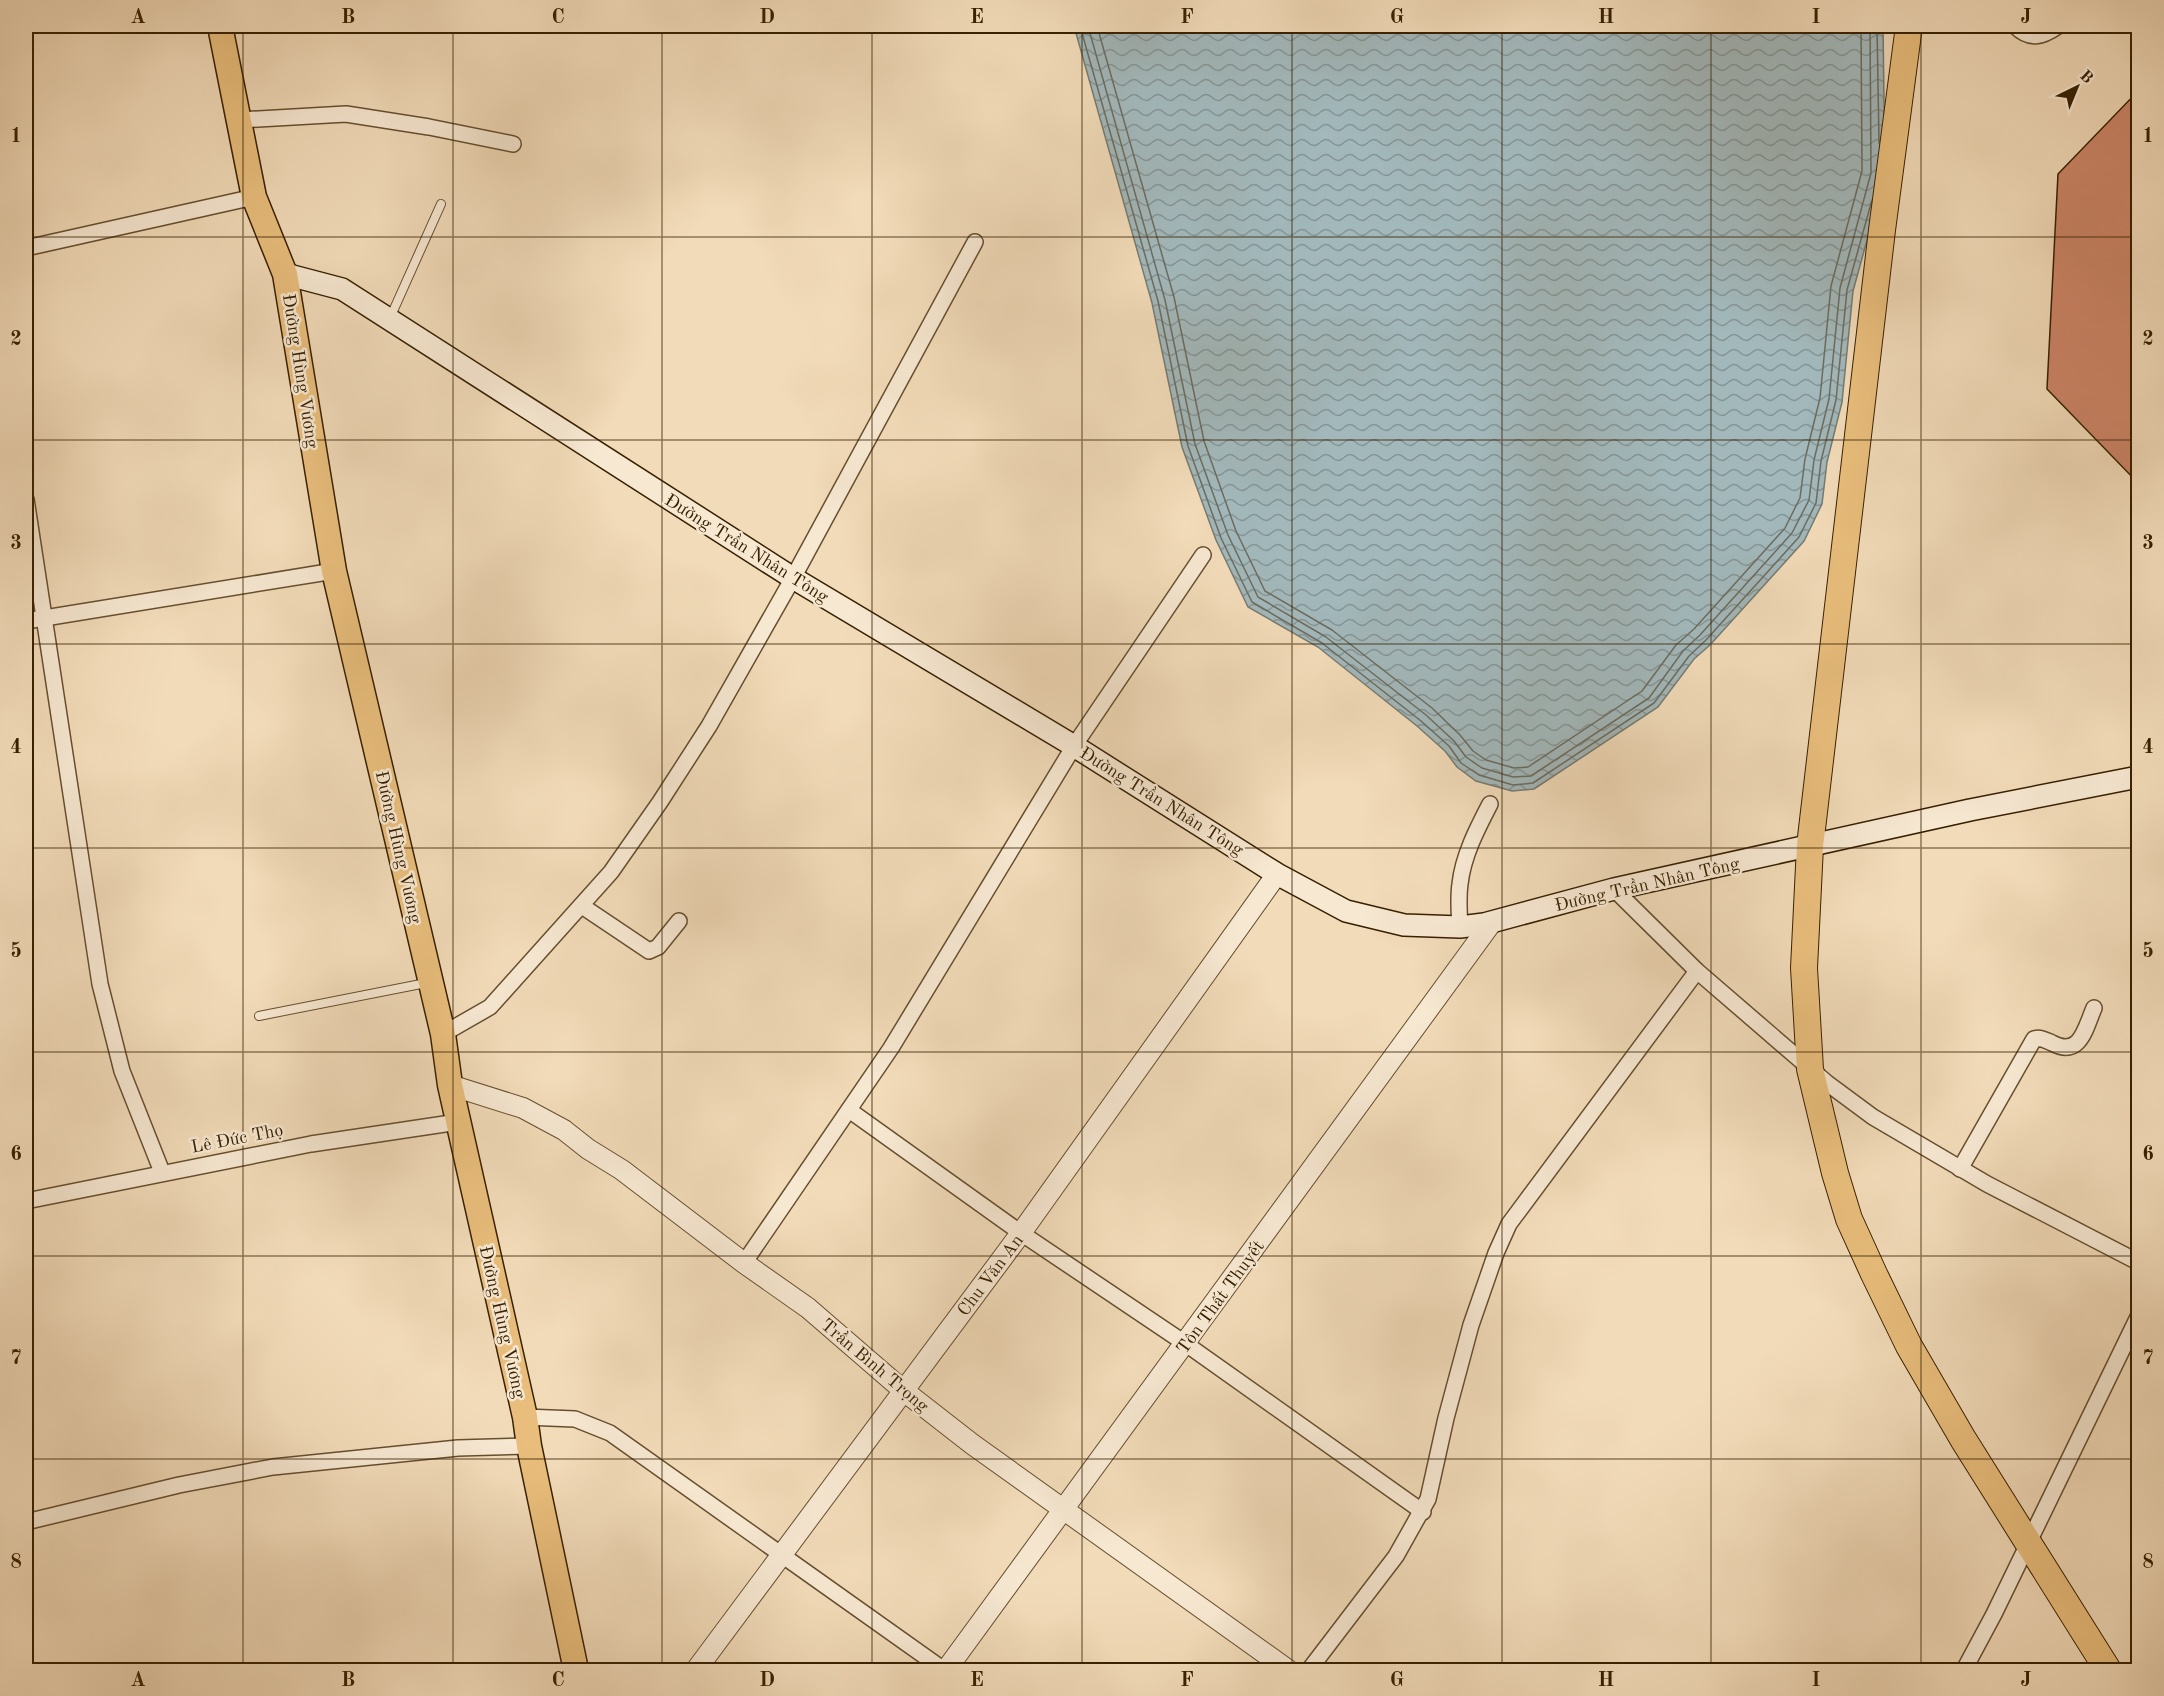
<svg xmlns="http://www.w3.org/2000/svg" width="2164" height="1696" font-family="'Old Standard TT',serif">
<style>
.water{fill:url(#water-waves);stroke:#777b70;stroke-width:1.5}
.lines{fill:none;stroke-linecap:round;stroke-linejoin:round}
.shore{stroke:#6c6c5e;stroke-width:1.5}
.building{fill:#cc8568;stroke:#372000;stroke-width:1.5}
.service-casing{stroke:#664f2e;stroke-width:10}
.minor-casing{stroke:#664f2e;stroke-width:18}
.tertiary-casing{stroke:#664f2e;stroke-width:22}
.secondary-casing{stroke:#372000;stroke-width:24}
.primary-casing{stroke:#372000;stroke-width:27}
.trunk-casing{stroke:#372000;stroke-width:28}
.service{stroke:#f7e8d2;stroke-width:8}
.minor{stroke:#f7e8d2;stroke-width:15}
.tertiary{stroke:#f7e8d2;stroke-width:20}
.secondary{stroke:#f7e8d2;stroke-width:21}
.primary{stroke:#e9be7c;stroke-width:24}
.trunk{stroke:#e9be7c;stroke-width:26}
.grid{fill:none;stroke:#372000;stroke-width:1.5;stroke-opacity:0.55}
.labels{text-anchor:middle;stroke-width:5;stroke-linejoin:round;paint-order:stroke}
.street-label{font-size:18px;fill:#372000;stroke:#f7e8d2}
.neatline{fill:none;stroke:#372000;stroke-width:2}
.grid-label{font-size:20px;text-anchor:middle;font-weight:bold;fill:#372000}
</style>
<defs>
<pattern id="water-waves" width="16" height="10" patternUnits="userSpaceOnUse" patternTransform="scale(1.5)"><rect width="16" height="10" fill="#a2b8bb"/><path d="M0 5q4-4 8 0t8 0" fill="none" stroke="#859596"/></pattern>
</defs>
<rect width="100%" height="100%" fill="#f2dbb9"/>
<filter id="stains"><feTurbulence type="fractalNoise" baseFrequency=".00333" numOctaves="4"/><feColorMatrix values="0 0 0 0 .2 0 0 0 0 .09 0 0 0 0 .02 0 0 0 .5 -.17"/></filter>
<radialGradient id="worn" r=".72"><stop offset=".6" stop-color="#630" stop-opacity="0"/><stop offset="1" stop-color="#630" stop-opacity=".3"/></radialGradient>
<!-- water -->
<polygon class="water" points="1074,26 1883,26 1885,175 1853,291 1842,402 1827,462 1822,504 1804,541 1710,645 1694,659 1658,707 1534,789 1512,791 1476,781 1457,767 1445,751 1417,726 1318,647 1248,607 1216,540 1182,447 1152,303"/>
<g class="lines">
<!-- shore -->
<g class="shore">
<polyline points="1080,26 1158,301 1188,446 1221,538 1252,602 1322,643 1421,721 1449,746 1461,763 1479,775 1513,785 1533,783 1654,703 1689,656 1706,640 1799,537 1816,503 1821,461 1836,400 1847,290 1872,200"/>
<polyline points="1088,26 1165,300 1195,444 1228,535 1258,597 1326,637 1426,715 1454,741 1466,757 1482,768 1513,777 1531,776 1649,698 1683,651 1700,635 1792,533 1809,500 1814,460 1829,399 1840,288 1871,173 1870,26"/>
<polyline points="1097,26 1174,297 1204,441 1236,531 1265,591 1332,630 1432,708 1460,735 1473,751 1486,760 1514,768 1528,767 1642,691 1676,645 1694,629 1785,528 1800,498 1805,459 1820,398 1831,286 1862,171 1861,26"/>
<polyline points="1877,26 1879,143"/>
</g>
</g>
<!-- building -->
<polygon class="building" points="2138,91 2138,483 2047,389 2058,174"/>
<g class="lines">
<!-- service casing -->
<g class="service-casing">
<g id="service">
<polyline points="390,318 441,204"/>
<polyline points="259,1016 426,983"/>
</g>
</g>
<!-- minor casing -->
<g class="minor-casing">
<g id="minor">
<path d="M2015,26C2030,41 2042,37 2058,26"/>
<polyline points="239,120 346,114 429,127 513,144"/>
<polyline points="26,248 254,197"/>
<polyline points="26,499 100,984 122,1071 162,1172"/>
<polyline points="26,621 334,571"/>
<polyline points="1614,889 1697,971 1827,1083 1873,1117 1987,1184 2138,1262"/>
<polyline points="582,906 649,951 658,947 679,921"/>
<path d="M1460,927C1459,912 1458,898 1460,884C1463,856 1477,829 1490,804"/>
<polyline points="443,1034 490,1007 611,872 660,802 709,726 793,578 975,242"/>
<polyline points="849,1110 1021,1233 1186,1344 1423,1512"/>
<path d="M1960,1169L2034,1039C2041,1037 2045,1040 2052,1043C2080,1058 2085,1029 2094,1008"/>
<polyline points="26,1201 311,1144 458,1122"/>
<polyline points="744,1263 891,1048 1074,746 1203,555"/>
<polyline points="525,1417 575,1419 610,1433 944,1670"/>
<polyline points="26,1522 179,1485 273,1467 458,1448 529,1446"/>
<polyline points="1309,1670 1396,1556 1428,1499 1446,1418 1471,1325 1496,1253 1509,1224 1697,971"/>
<polyline points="1964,1670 1994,1614 2138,1317"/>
</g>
</g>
<!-- tertiary casing -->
<g class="tertiary-casing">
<g id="tertiary">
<polyline points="450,1085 523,1108 564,1130 588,1149 622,1170 744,1263 808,1308 904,1391 972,1444 1288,1670"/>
<polyline points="696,1670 1021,1233 1277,874"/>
<polyline points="946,1670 1492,922"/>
</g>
</g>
<!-- secondary casing -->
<g class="secondary-casing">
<polyline id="secondary" points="285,274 342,289 793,578 1074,746 1277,874 1346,911 1404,925 1460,927 1484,924 1614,889 1970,810 2138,777"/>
</g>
<!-- primary casing -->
<g class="primary-casing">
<polyline id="primary" points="220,26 254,197 285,274 334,571 443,1034 450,1085 525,1417 529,1446 576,1670"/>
</g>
<!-- trunk casing -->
<g class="trunk-casing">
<polyline id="trunk" points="1909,26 1882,230 1810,846 1804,968 1810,1069 1835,1173 1849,1219 1874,1274 1909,1346 1963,1439 2108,1670"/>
</g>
<!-- service -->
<use href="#service" class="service"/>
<!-- minor -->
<use href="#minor" class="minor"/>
<!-- tertiary -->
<use href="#tertiary" class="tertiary"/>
<!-- secondary -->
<use href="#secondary" class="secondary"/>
<!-- primary -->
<use href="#primary" class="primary"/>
<!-- trunk -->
<use href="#trunk" class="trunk"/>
</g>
<!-- grid -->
<path class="grid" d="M243,26V1670M453,26V1670M662,26V1670M872,26V1670M1082,26V1670M1292,26V1670M1502,26V1670M1711,26V1670M1921,26V1670M26,237H2138M26,440H2138M26,644H2138M26,848H2138M26,1052H2138M26,1256H2138M26,1459H2138"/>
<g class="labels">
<!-- street labels -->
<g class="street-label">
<text transform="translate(301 371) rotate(81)" y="6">Đường Hùng Vương</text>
<text transform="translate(747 548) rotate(32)" y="6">Đường Trần Nhân Tông</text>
<text transform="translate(1162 801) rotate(32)" y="6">Đường Trần Nhân Tông</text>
<text transform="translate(399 847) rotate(77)" y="6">Đường Hùng Vương</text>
<text transform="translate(1647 884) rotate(-13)" y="6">Đường Trần Nhân Tông</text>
<text transform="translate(237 1138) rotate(-11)" y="6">Lê Đức Thọ</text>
<text transform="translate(990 1275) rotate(-53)" y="6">Chu Văn An</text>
<text transform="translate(1220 1297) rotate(-54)" y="6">Tôn Thất Thuyết</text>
<text transform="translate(503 1322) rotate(77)" y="6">Đường Hùng Vương</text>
<text transform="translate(875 1365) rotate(40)" y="6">Trần Bình Trọng</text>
</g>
</g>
<!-- margin -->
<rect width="2164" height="1696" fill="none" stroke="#f2dbb9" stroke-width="66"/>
<!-- north arrow -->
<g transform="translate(2077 87) rotate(43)" stroke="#f7e8d2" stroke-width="4.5" paint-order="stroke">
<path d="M0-4.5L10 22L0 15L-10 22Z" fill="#372000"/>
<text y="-9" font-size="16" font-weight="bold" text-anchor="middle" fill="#372000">B</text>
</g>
<rect x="33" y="33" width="2098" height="1630" class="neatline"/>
<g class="grid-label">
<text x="138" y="23">A</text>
<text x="348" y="23">B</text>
<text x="558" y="23">C</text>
<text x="767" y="23">D</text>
<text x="977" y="23">E</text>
<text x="1187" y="23">F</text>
<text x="1397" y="23">G</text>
<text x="1606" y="23">H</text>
<text x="1816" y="23">I</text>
<text x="2026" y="23">J</text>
<text x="16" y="142">1</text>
<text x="2148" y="142">1</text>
<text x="16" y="345">2</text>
<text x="2148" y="345">2</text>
<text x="16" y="549">3</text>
<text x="2148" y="549">3</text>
<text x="16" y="753">4</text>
<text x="2148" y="753">4</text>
<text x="16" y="957">5</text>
<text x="2148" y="957">5</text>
<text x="16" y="1160">6</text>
<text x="2148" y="1160">6</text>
<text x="16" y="1364">7</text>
<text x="2148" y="1364">7</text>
<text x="16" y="1568">8</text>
<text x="2148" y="1568">8</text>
<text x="138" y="1686">A</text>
<text x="348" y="1686">B</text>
<text x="558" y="1686">C</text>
<text x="767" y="1686">D</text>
<text x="977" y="1686">E</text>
<text x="1187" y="1686">F</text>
<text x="1397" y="1686">G</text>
<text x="1606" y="1686">H</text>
<text x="1816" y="1686">I</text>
<text x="2026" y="1686">J</text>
</g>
<rect width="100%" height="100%" filter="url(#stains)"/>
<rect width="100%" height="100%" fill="url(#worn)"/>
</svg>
